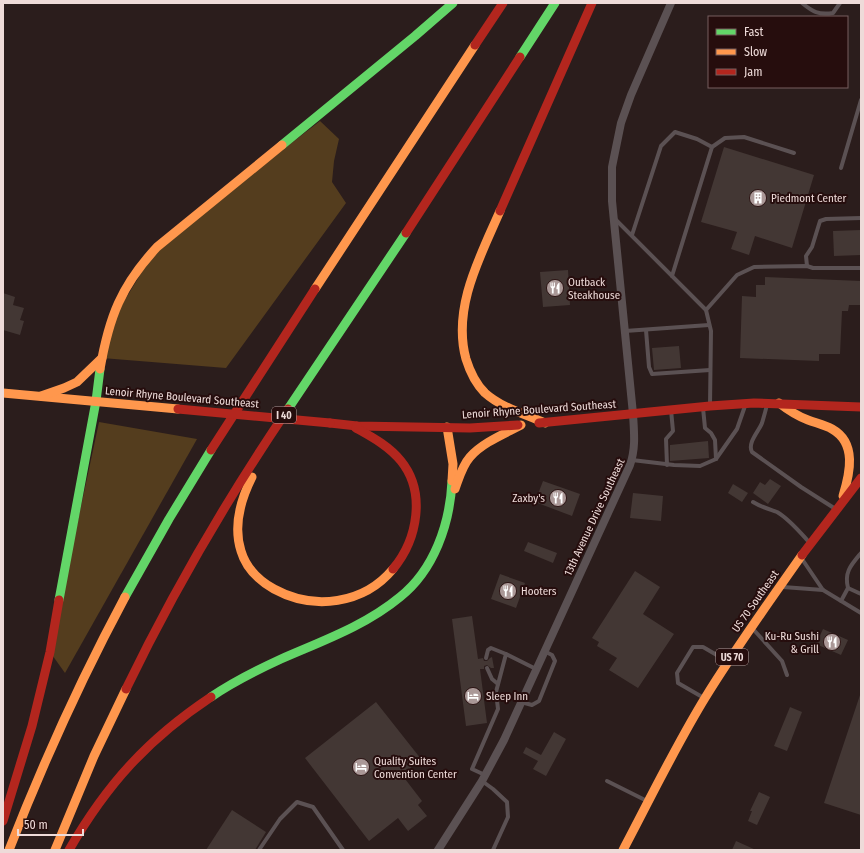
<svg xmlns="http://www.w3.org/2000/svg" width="864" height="853" font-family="'Fira Sans Condensed',sans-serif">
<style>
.green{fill:#543d1e}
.building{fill:#433734}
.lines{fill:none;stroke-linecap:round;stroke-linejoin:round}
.lane{stroke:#5b5153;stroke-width:4}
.street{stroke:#5b5153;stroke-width:8}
.fast{stroke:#63d668;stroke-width:9}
.slow{stroke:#ff974d;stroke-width:9}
.jam{stroke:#b3261e;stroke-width:9}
.jam-bridge{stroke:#b3261e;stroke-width:9}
.labels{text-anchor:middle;stroke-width:4;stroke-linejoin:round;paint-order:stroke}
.shield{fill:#260d0d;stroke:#b29d9c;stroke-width:1}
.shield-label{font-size:10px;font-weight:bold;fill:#eedbd9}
.poi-label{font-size:11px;fill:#eedbd9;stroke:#260d0d;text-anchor:start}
.street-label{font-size:11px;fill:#eedbd9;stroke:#260d0d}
</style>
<rect width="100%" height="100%" fill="#2b1d1c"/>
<!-- green -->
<g class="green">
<polygon points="320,121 339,139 334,161 332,182 346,203 226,368 102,358 108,328 157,247"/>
<polygon points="99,422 197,439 65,673 50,652"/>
</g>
<!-- building -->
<g class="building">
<polygon points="724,147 814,175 792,248 755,236 749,255 731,249 737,232 701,222"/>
<polygon points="861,230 861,255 834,256 833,231"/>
<polygon points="568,270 570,305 543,307 540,272"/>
<polygon points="765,277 861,281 861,305 849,305 848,311 842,311 840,354 819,354 819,361 740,358 742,296 756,297 756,285 765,285"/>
<polygon points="3,293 15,297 13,305 24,308 20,320 24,321 20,335 3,330"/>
<polygon points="679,346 681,368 654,370 652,348"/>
<polygon points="708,441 709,458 670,461 670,445"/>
<polygon points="770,479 781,486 768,504 753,493 760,482 765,485"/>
<polygon points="543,481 580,494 572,516 535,502"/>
<polygon points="733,484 748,493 742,502 728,493"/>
<polygon points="633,493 663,496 661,521 630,518"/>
<polygon points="528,542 557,553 553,563 524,551"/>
<polygon points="635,571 660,587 643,614 674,634 638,688 609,670 617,658 597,646 599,642 592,638"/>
<polygon points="500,574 525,583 516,608 491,599"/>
<polygon points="472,616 478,659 483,658 484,661 487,661 490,658 492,657 494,668 491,668 487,665 484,666 484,669 480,669 487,723 466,726 452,619"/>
<polygon points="823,629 848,640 841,655 816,644"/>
<polygon points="860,695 861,695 861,815 824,803"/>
<polygon points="376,702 421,759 402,775 422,801 418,805 427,816 408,831 398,818 369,841 305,758"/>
<polygon points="790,707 802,712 787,751 774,746"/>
<polygon points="554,732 566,739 546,776 533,769 538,761 523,753 526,747 541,755"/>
<polygon points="759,792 770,797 757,825 748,821 752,811 750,811"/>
<polygon points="232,810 266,832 255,850 206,850"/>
<polygon points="736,841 756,850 732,850"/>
</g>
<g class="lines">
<!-- lane -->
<g class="lane">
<path d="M802,3C813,12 818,15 833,13L840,3"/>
<polyline points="841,168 861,100"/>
<polyline points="615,219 706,310 711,331 710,405"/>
<polyline points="632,235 661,146 675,132 697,139 712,147"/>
<polyline points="807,266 806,256 812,247 820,221 826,219 861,218"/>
<polyline points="672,276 712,147 725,138 744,137 794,153"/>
<polyline points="706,310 737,275 754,267 807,266 813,268 861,268"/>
<polyline points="646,330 649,367 652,374 710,370"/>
<polyline points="625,331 709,325"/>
<path d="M767,404C766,410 764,416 762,423C759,431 747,443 752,452L801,487L834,508"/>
<polyline points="703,408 705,428 711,433 715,440 716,459"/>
<polyline points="632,460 674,465 700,466 716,459 737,429 745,406"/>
<polyline points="667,465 666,439 673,431 671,410"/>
<path d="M753,502C761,507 769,509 777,512C789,519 799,531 808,541"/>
<polyline points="802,559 823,590 861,613"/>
<polyline points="783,587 823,590"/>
<path d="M848,588C844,572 851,565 861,553"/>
<polyline points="841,601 848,588 861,594"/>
<polyline points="753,629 782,661 787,675"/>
<polyline points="486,658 488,650 491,648 506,654"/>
<polyline points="487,668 492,679 498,684"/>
<polyline points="704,698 678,683 677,673 693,647 703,647 727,661"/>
<polyline points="521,702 532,705 539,701 555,661 552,655 544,651"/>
<polyline points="485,775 472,769 498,709 496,692 506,654 536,669"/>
<polyline points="482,781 493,789 507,802 508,817 493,850"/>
<polyline points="607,781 647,801"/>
<polyline points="259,850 280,819 297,802 313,807 343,850"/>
</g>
<!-- street -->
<path class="street" d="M438,850L482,781L504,740L630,465C636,448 634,432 633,414L612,201V167L621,123L631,95L671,3"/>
<!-- fast -->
<g class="fast">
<polyline points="520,57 555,3"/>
<polyline points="282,145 415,36 453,3"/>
<polyline points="288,409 406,233"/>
<polyline points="125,597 169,519 211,450"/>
<polyline points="59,600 96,401 100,369"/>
<path d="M211,697C233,682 257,670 281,659C322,641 365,626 400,597C434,570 450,524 452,481"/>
</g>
<!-- slow -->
<g class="slow">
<path d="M500,211C480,257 452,308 466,359C470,372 476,384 485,393C502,408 525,414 545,423"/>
<polyline points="315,289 475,45"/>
<path d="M100,369C109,317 121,286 157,247L282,145"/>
<polyline points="3,393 178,409"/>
<polyline points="41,396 64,388 77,382 102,358"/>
<path d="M779,403C788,410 797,416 808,420C816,423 825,425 832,429C857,443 850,473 843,496"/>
<polyline points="447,427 453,464 452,481"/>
<path d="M252,477C241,499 233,526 241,551C246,568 258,580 274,589C314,611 364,604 393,569"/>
<path d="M455,489C459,478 462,466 470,457C482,443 504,434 521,425"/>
<path d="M9,850C43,763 81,679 125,597"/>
<polyline points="55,850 94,756 126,689"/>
<path d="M623,850C650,799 675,747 705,698C735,649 769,602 802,555"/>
</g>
<!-- jam -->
<g class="jam">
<polyline points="475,45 503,3"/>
<polyline points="500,211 592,3"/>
<polyline points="406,233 520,57"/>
<polyline points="330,423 357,426 470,428 518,425"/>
<polyline points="539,423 710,406 754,403 861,407"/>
<path d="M357,426L356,428C372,437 389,446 401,461C426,492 418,539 393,569"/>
<polyline points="211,450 315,289"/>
<polyline points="802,555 861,478"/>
<path d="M126,689C173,592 227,499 288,409"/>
<polyline points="3,821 32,726 50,652 59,600"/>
<path d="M69,850C107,784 148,739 211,697"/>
</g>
<!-- jam-bridge -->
<polyline class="jam-bridge" points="178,409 330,423"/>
</g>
<!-- icons -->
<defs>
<g id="building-disc" transform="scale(0.9)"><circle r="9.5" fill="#aa9897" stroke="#260d0d"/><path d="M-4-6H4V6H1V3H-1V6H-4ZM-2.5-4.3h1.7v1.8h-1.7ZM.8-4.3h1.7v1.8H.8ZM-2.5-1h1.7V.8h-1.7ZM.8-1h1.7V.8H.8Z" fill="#fff"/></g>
<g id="restaurant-disc" transform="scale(0.9)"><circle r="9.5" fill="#aa9897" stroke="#260d0d"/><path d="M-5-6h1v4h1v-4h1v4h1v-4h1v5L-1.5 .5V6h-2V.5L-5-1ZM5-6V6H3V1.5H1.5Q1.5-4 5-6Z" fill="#fff"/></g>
<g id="hotel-disc" transform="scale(0.9)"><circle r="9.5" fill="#aa9897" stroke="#260d0d"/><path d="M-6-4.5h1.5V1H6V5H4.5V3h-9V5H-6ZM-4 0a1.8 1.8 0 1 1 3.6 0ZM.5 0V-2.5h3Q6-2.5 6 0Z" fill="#fff"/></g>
</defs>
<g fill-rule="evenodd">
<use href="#building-disc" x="758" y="198"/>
<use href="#restaurant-disc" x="555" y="288"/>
<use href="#restaurant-disc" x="558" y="498"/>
<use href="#restaurant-disc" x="508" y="591"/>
<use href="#restaurant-disc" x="832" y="642"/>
<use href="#hotel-disc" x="473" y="696"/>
<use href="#hotel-disc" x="361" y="767"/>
</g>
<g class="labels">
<!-- shield labels -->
<g class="shield">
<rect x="272" y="407" width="24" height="16" rx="3"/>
<rect x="716" y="649" width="32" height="16" rx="3"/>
</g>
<g class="shield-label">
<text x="284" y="419">I 40</text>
<text x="732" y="661">US 70</text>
</g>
<!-- poi labels -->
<g class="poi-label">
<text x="771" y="202">Piedmont Center</text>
<text x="568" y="286">Outback<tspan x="568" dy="13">Steakhouse</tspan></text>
<text x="545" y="502" text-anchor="end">Zaxby's</text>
<text x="521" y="595">Hooters</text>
<text x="819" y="640" text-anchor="end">Ku-Ru Sushi<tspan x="819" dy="13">&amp; Grill</tspan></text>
<text x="486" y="700">Sleep Inn</text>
<text x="374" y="765">Quality Suites<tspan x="374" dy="13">Convention Center</tspan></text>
</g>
<!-- street labels -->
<g class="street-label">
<text transform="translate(182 397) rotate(5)" y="4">Lenoir Rhyne Boulevard Southeast</text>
<text transform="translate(539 409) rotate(-4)" y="4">Lenoir Rhyne Boulevard Southeast</text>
<text transform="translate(594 517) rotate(-65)" y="4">13th Avenue Drive Southeast</text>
<text transform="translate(755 601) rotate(-55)" y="4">US 70 Southeast</text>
</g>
</g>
<!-- border -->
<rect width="864" height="853" fill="none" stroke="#eedbd9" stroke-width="8"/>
<!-- legend -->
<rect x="708" y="16" width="140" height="72" fill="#260d0d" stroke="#765f5f"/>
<rect x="716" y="29" width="20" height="6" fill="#63d668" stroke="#765f5f"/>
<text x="744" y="36" font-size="12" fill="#eedbd9">Fast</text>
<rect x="716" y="49" width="20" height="6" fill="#ff974d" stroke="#765f5f"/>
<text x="744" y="56" font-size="12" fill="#eedbd9">Slow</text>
<rect x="716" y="69" width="20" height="6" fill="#b3261e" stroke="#765f5f"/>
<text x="744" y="76" font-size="12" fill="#eedbd9">Jam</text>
<!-- scale -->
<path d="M18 829v6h65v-6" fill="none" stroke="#eedbd9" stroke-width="2"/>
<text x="24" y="829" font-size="12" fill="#eedbd9" stroke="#260d0d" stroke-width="3" paint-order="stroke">50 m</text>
</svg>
